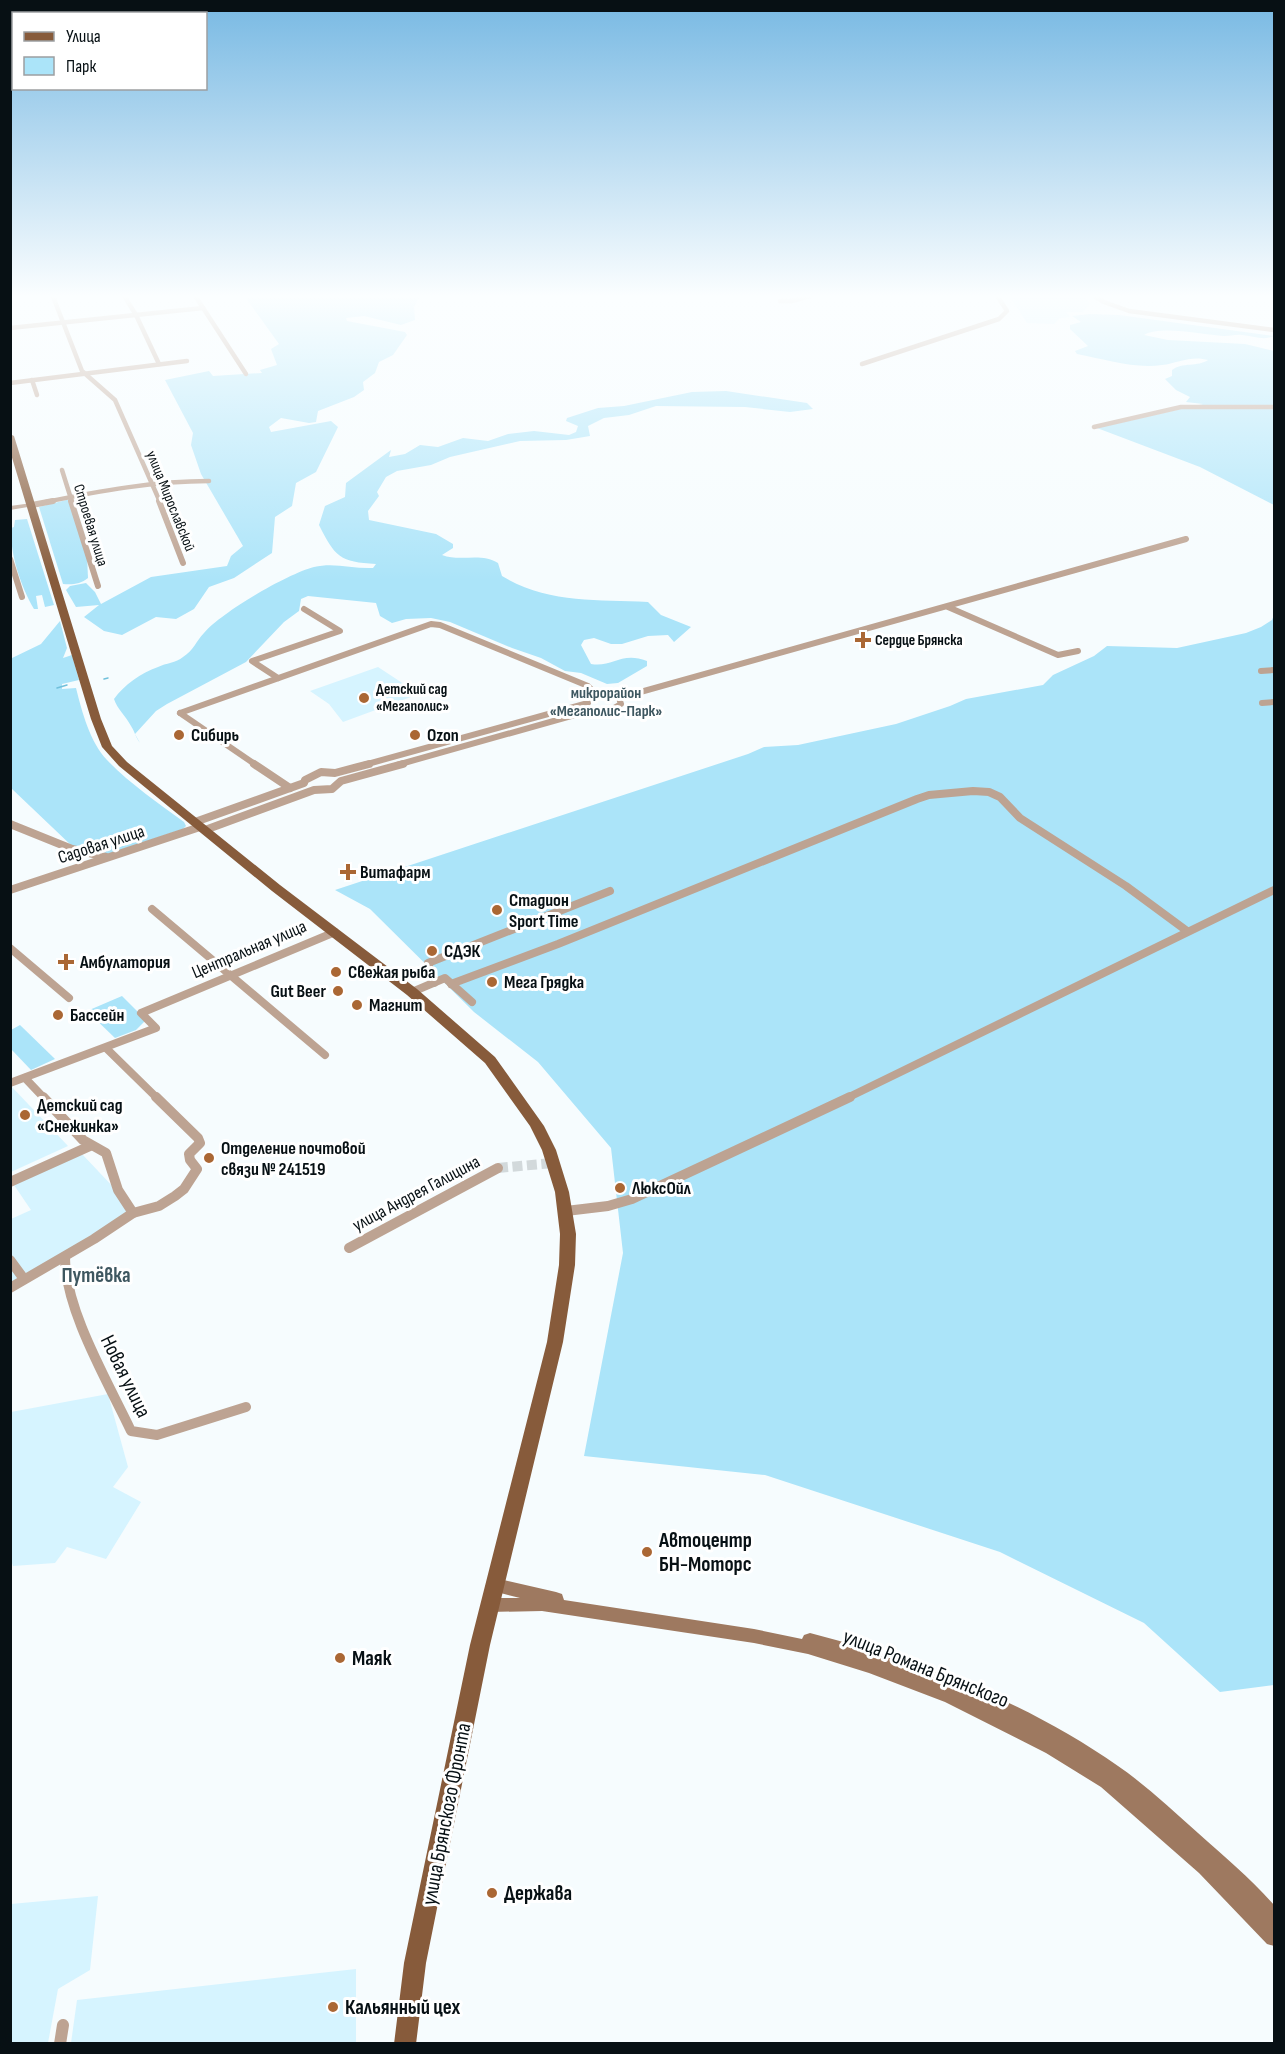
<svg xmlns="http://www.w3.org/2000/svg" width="1285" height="2054" font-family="'Sofia Sans Condensed',sans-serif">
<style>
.built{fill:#d6f4ff}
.green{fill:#abe4f9}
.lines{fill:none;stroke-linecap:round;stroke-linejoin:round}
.stream{stroke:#70c0db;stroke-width:1.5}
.minor-tunnel{stroke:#d2d9db;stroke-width:10;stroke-dasharray:10 4.5;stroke-linecap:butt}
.minor-far4{stroke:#bda392;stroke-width:4.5}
.minor-far3{stroke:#bda392;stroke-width:6}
.minor-far2{stroke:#bda392;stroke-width:8}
.minor-far1{stroke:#bda392;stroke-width:10}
.minor{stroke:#bda392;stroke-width:12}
.tertiary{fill:#bda392;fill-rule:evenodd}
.secondary{fill:#9e7960;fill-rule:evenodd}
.primary{fill:#875b3b;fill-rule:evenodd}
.poi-dot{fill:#aa6734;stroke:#fff;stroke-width:2}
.labels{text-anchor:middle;stroke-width:6;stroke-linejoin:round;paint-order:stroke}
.far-street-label{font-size:15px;fill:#071014;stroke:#fff}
.far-poi-label{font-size:15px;font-weight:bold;fill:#071014;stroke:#fff;text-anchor:start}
.far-neighbourhood-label{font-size:16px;font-weight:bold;fill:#3e5760;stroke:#fff}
.poi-label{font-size:18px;font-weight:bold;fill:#071014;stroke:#fff;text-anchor:start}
.street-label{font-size:18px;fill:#071014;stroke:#fff}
.quarter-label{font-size:21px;font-weight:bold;fill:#3e5760;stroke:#fff}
.near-street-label{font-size:21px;fill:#071014;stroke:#fff}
.near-poi-label{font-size:21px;font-weight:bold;fill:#071014;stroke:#fff;text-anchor:start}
</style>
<rect width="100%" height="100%" fill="#f6fcfe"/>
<!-- built -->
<g class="built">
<polygon points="1008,294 1082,294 1090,304 1083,312 1066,312 1070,317 1060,318 1054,324 1027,323"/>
<polygon points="378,667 419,694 343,722 329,704 310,691"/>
<polygon points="10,1085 68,1146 11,1172"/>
<polygon points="82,1154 132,1207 100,1234 11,1289 11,1219 31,1210 14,1185"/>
<polygon points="108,1394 128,1467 113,1487 141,1502 106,1559 67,1547 55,1563 13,1566 11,1560 11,1412"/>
<polygon points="98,1896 90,1970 58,1989 48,2043 11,2043 11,1904"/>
<polygon points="356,1969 356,2043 71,2043 77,2000"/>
</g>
<!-- green -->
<g class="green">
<polygon points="243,294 421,294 414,307 415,320 401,325 364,316 346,318 347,321 405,332 407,335 393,355 379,362 375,373 363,382 364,390 354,397 318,411 316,422 309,423 281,418 269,427 271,432 331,421 338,427 316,472 296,483 292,506 275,517 272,553 234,578 209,587 194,609 176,619 156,617 122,635 104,631 84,617 99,605 76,607 66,590 70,586 86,583 95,592 101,604 151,577 227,566 231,556 243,546 201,474 191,445 193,433 165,380 209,371 213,376 262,373 260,370 277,365 271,349 279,344"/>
<path d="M1090,314L1119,315L1274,336C1264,341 1253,336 1242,335C1236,334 1230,336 1224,336C1203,335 1162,325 1144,335L1168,340L1245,344L1274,351V505L1200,467L1097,428L1203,404L1186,402L1190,397L1176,390L1165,379L1172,376V370C1182,362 1198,367 1208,360C1192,355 1177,363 1162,365C1134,369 1104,359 1077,354L1075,351L1088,346L1070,329V325L1081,322L1072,316Z"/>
<path d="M726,391L807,403L813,409L790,412L745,407L656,406L629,415L604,418L588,426L590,436L566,440L520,441L450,457L431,465L397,471L386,477L377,492L379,496L368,511L369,520L436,534L453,544V548L442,555C461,562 481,552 498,563L502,576C548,604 596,599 648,602L661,615L691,627L674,642L668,635L648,636L622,644H611L594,638L584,640L581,645L591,664C612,668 621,651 647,661V666L618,683L607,684L581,673L565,671L541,658L512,648L450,622L431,618L406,619L392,623L380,616L376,603L308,596L301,599L299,611L284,622L246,662L167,704L156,711L135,734L140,743C135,736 135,732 131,726C126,716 117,709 114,699C124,685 141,673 158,667C166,663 176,663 183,657C194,650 196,641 204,633C222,612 287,574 314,567C334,562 353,569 373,568L376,564C340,562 335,557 319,525L325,506L345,497L346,483L391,450L389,457L405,454L420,445L438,447L463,438L488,441L508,434L534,431L569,435L576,432L578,426L566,421L567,418L598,408L624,406L692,392Z"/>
<path d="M70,499L87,556L88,578C81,584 72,585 63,584L39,507Z"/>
<path d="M27,519L54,605L45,607L42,595L36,596L38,609H34C21,587 10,554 11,528L14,527L15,520Z"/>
<polygon points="1274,615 1274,1685 1220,1692 1144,1623 1000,1552 765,1475 584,1456 623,1253 611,1148 538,1062 474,1012 370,909 335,890 748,754 764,747 798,745 896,724 950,706 966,699 1043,685 1053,675 1094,656 1107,646 1177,648 1246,633 1261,627 1272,620"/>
<path d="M60,621L67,648L63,658L72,655L79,680L62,684V689L76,688C82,712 90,742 107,760C129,783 158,803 184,822L186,826L183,829L108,854L73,847L11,788L10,659L41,644Z"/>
<polygon points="122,996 146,1020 136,1030 115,1038 87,1011"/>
<polygon points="20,1025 55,1059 31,1070 11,1049 11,1030"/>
</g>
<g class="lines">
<!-- stream -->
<g class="stream">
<polyline points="104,679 108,678"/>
<polyline points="57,688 67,685"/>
</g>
<!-- minor-tunnel -->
<polyline class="minor-tunnel" points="498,1168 553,1163"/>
<!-- minor-far4 -->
<g class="minor-far4">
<polyline points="52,294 82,371 115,400 160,502"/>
<polyline points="123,294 136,315 159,364"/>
<polyline points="194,294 246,374"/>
<polyline points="1091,294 1104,302 1129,311 1274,330"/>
<polyline points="780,301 792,301 816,294"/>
<polyline points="10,328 203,308"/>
<polyline points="862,364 999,319 1007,311 996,294"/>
<polyline points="32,380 37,395"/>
<polyline points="10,383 187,361"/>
<polyline points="1094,427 1181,407 1274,407"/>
<polyline points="62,470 72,502"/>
<path d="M46,502C99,491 155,481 209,481"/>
</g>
<!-- minor-far3 -->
<g class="minor-far3">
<polyline points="71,501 98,586"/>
<polyline points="159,501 183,563"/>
<polyline points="32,505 53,501"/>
<polyline points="10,559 22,597"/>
<polyline points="948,607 1058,655 1078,651"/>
<polyline points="1261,671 1274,670"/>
<polyline points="278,678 252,661 340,631 304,609"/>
<polyline points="1262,703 1274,702"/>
<polyline points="180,713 431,624 440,625 588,686 597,695"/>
<polyline points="180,713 256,765"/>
<path d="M364,765L588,703L590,698C600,693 609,694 619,698L1186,539"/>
<polyline points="397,765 596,709 612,709 621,704 619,698"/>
</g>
<!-- minor-far2 -->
<g class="minor-far2">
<polyline points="254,764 290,788"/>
<polyline points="195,822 304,783 305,780 321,772 335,773 369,764"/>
<polyline points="10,824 72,849 106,857"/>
<polyline points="205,830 314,790 332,789 341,781 403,764"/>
<polyline points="10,890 200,827"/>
<polyline points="152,909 325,1055"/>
<polyline points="10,948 69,998"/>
<polyline points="434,983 428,963 610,891"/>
<polyline points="451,984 558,944 917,799 929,795 973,791 989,792 1000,797 1020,818 1126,886 1187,931"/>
<polyline points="412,992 445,978 472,1002"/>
<polyline points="106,1048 157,1098"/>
<polyline points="25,1078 44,1098"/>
<polyline points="10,1083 156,1028 141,1013 335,932"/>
<polyline points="847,1098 1274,890"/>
</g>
<!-- minor-far1 -->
<g class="minor-far1">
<polyline points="43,1097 83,1140 106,1153 118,1190 133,1213"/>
<polyline points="10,1182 90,1146"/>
<polyline points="566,1211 608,1206 632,1199 850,1097"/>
<polyline points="349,1248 498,1168"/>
<path d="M65,1257C65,1310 108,1382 131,1431L157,1435L246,1407"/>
<polyline points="10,1260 24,1279"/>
<polyline points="10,1288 94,1239 133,1213 159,1206 175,1196 184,1189 197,1169 190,1160 189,1154 200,1143 198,1138 156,1097"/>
</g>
<!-- minor -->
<polyline class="minor" points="60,2044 63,2025"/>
<!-- tertiary -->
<g class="tertiary">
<polygon points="1136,294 1178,294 1175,296 1139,296"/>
<polygon points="32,503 34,504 34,506 10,510 10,506"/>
</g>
<!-- secondary -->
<path class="secondary" d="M495,1578L556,1592L562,1594L564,1600L754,1629L802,1639L804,1635L810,1633C920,1661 1025,1701 1118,1766C1147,1786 1172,1810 1198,1833C1225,1857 1251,1879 1274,1905V1946L1267,1944L1199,1873L1101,1787L1046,1753L945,1702L869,1673L808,1654L754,1643L542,1611L489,1612L483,1610L481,1605L483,1600L489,1598H520L489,1590L487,1585L489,1580Z"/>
<!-- primary -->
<polygon class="primary" points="10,434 14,436 101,719 112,746 127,762 280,885 417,989 495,1057 544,1126 556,1150 569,1192 576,1234 575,1265 563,1342 490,1645 426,1963 416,2044 394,2044 404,1963 470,1645 547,1342 559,1265 560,1234 555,1192 542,1150 530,1126 485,1063 407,995 272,891 119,766 102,747 91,719 10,451"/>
</g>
<!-- sky -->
<linearGradient id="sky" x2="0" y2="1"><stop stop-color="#78b9e3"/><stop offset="0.51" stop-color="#fbfeff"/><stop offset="1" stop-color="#fbfeff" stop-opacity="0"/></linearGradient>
<rect width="1285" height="581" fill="url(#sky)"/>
<!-- markers -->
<g class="poi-dot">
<path d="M860 631h6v6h6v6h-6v6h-6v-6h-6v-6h6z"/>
<circle cx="364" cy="698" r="6"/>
<circle cx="179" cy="735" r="6"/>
<circle cx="415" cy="735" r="6"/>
<path d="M345 863h6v6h6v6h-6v6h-6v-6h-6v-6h6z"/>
<circle cx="497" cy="910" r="6"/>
<circle cx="432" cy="951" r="6"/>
<path d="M63 953h6v6h6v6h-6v6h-6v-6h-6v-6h6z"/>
<circle cx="336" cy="972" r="6"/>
<circle cx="492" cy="982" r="6"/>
<circle cx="338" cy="991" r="6"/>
<circle cx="357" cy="1005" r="6"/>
<circle cx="58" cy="1015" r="6"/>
<circle cx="25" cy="1115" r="6"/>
<circle cx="209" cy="1158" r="6"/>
<circle cx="620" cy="1188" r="6"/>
<circle cx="647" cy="1552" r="6"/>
<circle cx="340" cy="1658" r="6"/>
<circle cx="492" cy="1893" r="6"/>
<circle cx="333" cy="2007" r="6"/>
</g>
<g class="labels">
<!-- far-street labels -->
<g class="far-street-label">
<text transform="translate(171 501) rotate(68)" y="5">улица Мирославской</text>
<text transform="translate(91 525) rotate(73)" y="5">Строевая улица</text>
</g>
<!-- far-poi labels -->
<g class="far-poi-label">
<text x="875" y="645">Сердце Брянска</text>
<text x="376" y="694">Детский сад<tspan x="376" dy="17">«Мегаполис»</tspan></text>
</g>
<!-- far-neighbourhood labels -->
<g class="far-neighbourhood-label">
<text x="606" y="698">микрорайон<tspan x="606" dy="18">«Мегаполис-Парк»</tspan></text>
</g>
<!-- poi labels -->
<g class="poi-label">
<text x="191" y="741">Сибирь</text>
<text x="427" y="741">Ozon</text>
<text x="360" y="878">Витафарм</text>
<text x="509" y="906">Стадион<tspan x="509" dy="21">Sport Time</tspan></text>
<text x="444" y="957">СДЭК</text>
<text x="80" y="968">Амбулатория</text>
<text x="348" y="978">Свежая рыба</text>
<text x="504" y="988">Мега Грядка</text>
<text x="326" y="997" text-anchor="end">Gut Beer</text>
<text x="369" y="1011">Магнит</text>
<text x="70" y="1021">Бассейн</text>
<text x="37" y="1111">Детский сад<tspan x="37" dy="21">«Снежинка»</tspan></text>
<text x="221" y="1154">Отделение почтовой<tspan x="221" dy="21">связи № 241519</tspan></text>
<text x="632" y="1194">ЛюксОйл</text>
</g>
<!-- street labels -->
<g class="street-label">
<text transform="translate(101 844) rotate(-18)" y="6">Садовая улица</text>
<text transform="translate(249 949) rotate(-23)" y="6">Центральная улица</text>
<text transform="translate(416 1193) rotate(-28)" y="6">улица Андрея Галицина</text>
</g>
<!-- quarter labels -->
<g class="quarter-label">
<text x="96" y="1282">Путёвка</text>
</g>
<!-- near-street labels -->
<g class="near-street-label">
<text transform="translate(126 1376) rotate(64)" y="7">Новая улица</text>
<text transform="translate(926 1668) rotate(22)" y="7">улица Романа Брянского</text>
<text transform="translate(446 1814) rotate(-79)" y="7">улица Брянского Фронта</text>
</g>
<!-- near-poi labels -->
<g class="near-poi-label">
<text x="659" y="1547">Автоцентр<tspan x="659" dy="24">БН-Моторс</tspan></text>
<text x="352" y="1665">Маяк</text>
<text x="504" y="1900">Держава</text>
<text x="345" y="2014">Кальянный цех</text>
</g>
</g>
<!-- border -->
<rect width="1285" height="2054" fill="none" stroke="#071014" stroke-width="24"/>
<!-- legend -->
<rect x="12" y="12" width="195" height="78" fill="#ffffff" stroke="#9c9fa1" stroke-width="1.5"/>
<rect x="24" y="32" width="30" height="9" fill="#875b3b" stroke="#9c9fa1" stroke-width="1.5"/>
<text x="66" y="42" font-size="18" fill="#071014">Улица</text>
<rect x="24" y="57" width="30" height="18" fill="#abe4f9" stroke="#9c9fa1" stroke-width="1.5"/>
<text x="66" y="72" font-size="18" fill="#071014">Парк</text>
</svg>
